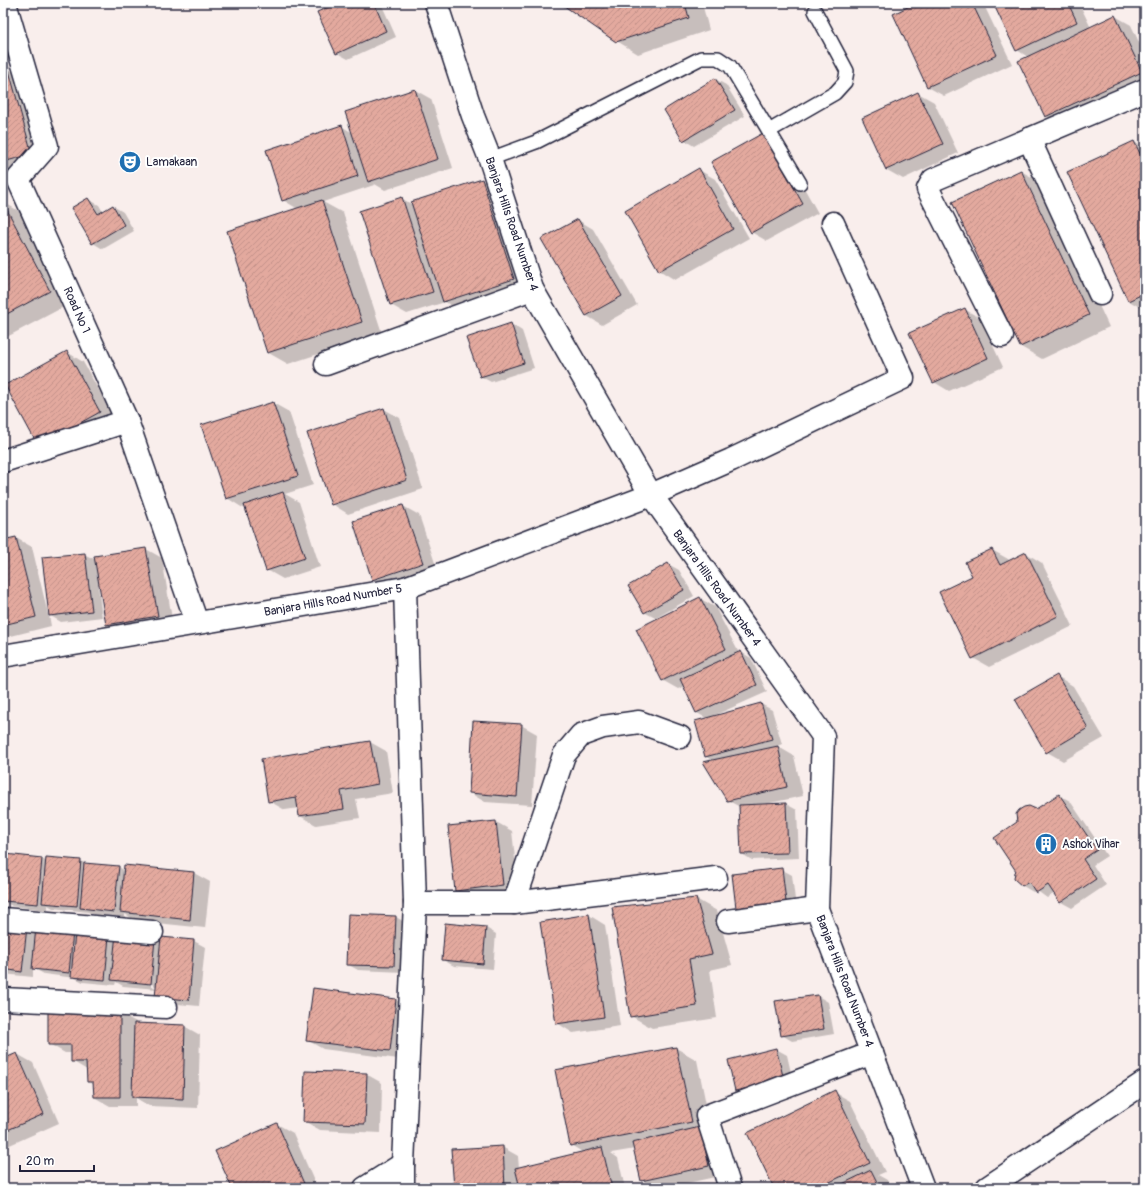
<svg xmlns="http://www.w3.org/2000/svg" width="1148" height="1191" font-family="Pangolin,sans-serif">
<style>
.shadow{fill:#0003;fill-rule:evenodd}
.building{fill:url(#building-hatch);stroke:#22223b}
.lines{fill:none;stroke-linecap:round;stroke-linejoin:round}
.service-casing{stroke:#22223b;stroke-width:16}
.minor-casing{stroke:#22223b;stroke-width:25}
.tertiary-casing{stroke:#22223b;stroke-width:25}
.service{stroke:#fff;stroke-width:13}
.minor{stroke:#fff;stroke-width:22}
.tertiary{stroke:#fff;stroke-width:22}
.labels{text-anchor:middle;stroke-width:4;stroke-linejoin:round;paint-order:stroke}
.poi-label{font-size:12px;fill:#22223b;stroke:#fff;text-anchor:start}
.street-label{font-size:12px;fill:#22223b;stroke:#fff}
</style>
<defs>
<pattern id="building-hatch" width="6" height="6" patternUnits="userSpaceOnUse"><rect width="6" height="6" fill="#e3a99e"/><path d="M-1 1l2-2M0 6l6-6M5 7l2-2" fill="none" stroke="#c29189"/></pattern>
</defs>
<rect width="100%" height="100%" fill="#f9eeec"/>
<filter id="ink" filterUnits="userSpaceOnUse"><feTurbulence type="fractalNoise" baseFrequency=".025" numOctaves="2"/><feDisplacementMap in="SourceGraphic" scale="8" xChannelSelector="R" yChannelSelector="G"/><feConvolveMatrix kernelMatrix="1 2 1 2 8 2 1 2 1" color-interpolation-filters="sRGB"/></filter>
<g filter="url(#ink)">
<!-- shadow -->
<g class="shadow">
<polygon points="340,3 381,3 396,37 348,59 337,53"/>
<polygon points="561,3 702,3 709,30 638,54 617,41"/>
<polygon points="919,3 983,3 1012,64 944,96 928,87 895,14"/>
<polygon points="994,3 1079,3 1091,28 1115,16 1131,25 1145,55 1145,87 1062,125 1046,116 1028,57 1017,50"/>
<polygon points="7,68 23,78 47,163 3,175 3,70"/>
<polygon points="715,79 726,85 745,116 694,146 684,140"/>
<polygon points="415,90 431,99 453,168 385,190 373,183 374,185 323,202 343,213 382,333 288,364 267,352 298,209 283,200 341,126 353,133"/>
<polygon points="918,93 934,102 958,153 903,179 887,170 863,118"/>
<polygon points="1134,142 1145,148 1145,310 1129,301"/>
<polygon points="779,143 818,213 767,241 751,232 712,162"/>
<polygon points="699,170 715,179 749,238 675,280 659,270"/>
<polygon points="1021,171 1042,183 1109,327 1042,359 1021,347 953,202"/>
<polygon points="482,180 497,190 530,288 460,310 445,302 407,314 391,305 361,212 401,198 413,205"/>
<polygon points="88,199 99,205 103,212 113,206 123,212 134,231 103,249 93,243"/>
<polygon points="3,202 24,214 71,303 3,339"/>
<polygon points="578,220 593,229 637,305 602,325 587,316"/>
<polygon points="964,309 980,318 1003,367 949,391 934,382"/>
<polygon points="511,324 522,331 534,368 491,382 480,376"/>
<polygon points="67,352 83,362 116,421 54,454"/>
<polygon points="273,403 289,412 313,485 285,494 299,502 320,567 283,579 267,570 246,507 243,508 227,498"/>
<polygon points="384,409 400,418 423,489 348,514 332,504"/>
<polygon points="403,506 419,515 438,572 389,588 373,579 354,522"/>
<polygon points="16,538 32,547 48,614 50,614 84,554 96,560 146,549 162,558 173,625 122,634 107,624 100,584 98,585 102,617 61,622 49,615 51,626 3,638 3,541"/>
<polygon points="992,550 1008,559 1010,562 1026,553 1042,563 1073,626 989,667 973,658 973,576"/>
<polygon points="668,564 679,570 694,596 656,618 657,619 644,612"/>
<polygon points="699,598 715,607 739,653 741,652 751,658 767,692 713,716 714,717 761,704 772,710 782,744 777,746 794,756 803,796 770,803 770,804 786,804 797,810 799,858 752,860 742,854 740,807 727,800 713,761 705,756 708,719 697,713 685,686 678,689 662,680"/>
<polygon points="1057,676 1073,686 1104,738 1063,761 1047,752"/>
<polygon points="521,725 537,734 532,805 485,802 470,793"/>
<polygon points="370,742 386,751 393,793 356,799 360,818 316,825 300,816 299,808 285,810 269,801"/>
<polygon points="1059,795 1070,801 1107,856 1093,865 1106,885 1072,908 1061,902 1055,893 1047,898 1036,890 1033,892 1023,886 1018,871 1018,823"/>
<polygon points="496,822 512,831 519,894 472,899 456,890"/>
<polygon points="42,859 47,862 81,861 86,864 119,867 125,871 194,873 210,882 205,928 137,921 125,914 125,917 92,914 88,912 53,908 48,905 48,910 12,906 3,901 3,873 4,874"/>
<polygon points="781,869 792,875 796,908 748,914 737,908"/>
<polygon points="696,899 717,911 732,965 710,970 717,1018 652,1028 631,1016"/>
<polygon points="589,915 605,925 620,1026 573,1033 557,1023"/>
<polygon points="396,917 406,923 404,972 358,970 347,964"/>
<path d="M3,925L26,928L36,934L109,937L116,941L155,939L162,943V938L194,941L205,947L199,1006L167,1003L157,989L123,986L116,982L115,985L83,982L75,978L44,974L33,968V977L3,974ZM147,981L157,987V989L146,982Z"/>
<polygon points="486,928 496,934 493,969 454,966 443,960"/>
<polygon points="818,996 828,1002 834,1034 792,1041 782,1035"/>
<polygon points="396,1000 411,1009 406,1060 323,1049 307,1040"/>
<polygon points="120,1013 136,1022 136,1024 184,1026 200,1035 198,1108 149,1106 136,1098 136,1106 110,1106 94,1097 94,1085 88,1081 87,1070 72,1061 72,1053 65,1053 49,1044"/>
<polygon points="676,1048 697,1060 712,1134 724,1175 665,1188 655,1188 642,1180 635,1149 611,1153 618,1158 625,1188 521,1188 520,1186 520,1188 455,1188 502,1147 518,1156 519,1169 584,1153 571,1145 556,1071"/>
<polygon points="776,1049 787,1055 794,1086 747,1097 736,1091"/>
<polygon points="17,1054 33,1063 59,1123 3,1148 3,1060"/>
<polygon points="366,1074 382,1083 381,1133 320,1130 304,1121"/>
<polygon points="834,1092 850,1101 885,1172 878,1175 887,1180 891,1188 775,1188"/>
<polygon points="277,1124 293,1133 317,1188 233,1188"/>
</g>
<!-- building -->
<g class="building">
<polygon points="338,3 374,3 386,31 336,54 317,12"/>
<polygon points="560,3 685,3 689,18 616,42"/>
<polygon points="916,3 972,3 997,55 927,87 893,14"/>
<polygon points="993,3 1068,3 1077,22 1016,51"/>
<polygon points="1115,15 1142,72 1045,117 1018,61"/>
<polygon points="8,67 32,154 3,162 3,69"/>
<polygon points="715,78 735,110 683,141 664,110"/>
<polygon points="415,89 438,159 368,182 345,112"/>
<polygon points="918,92 943,144 886,170 862,118"/>
<polygon points="342,125 358,176 282,201 266,150"/>
<polygon points="763,133 803,204 751,233 711,162"/>
<polygon points="1134,141 1145,164 1145,293 1128,301 1067,172"/>
<polygon points="699,168 733,229 659,271 625,211"/>
<polygon points="1021,170 1089,315 1020,347 952,202"/>
<polygon points="482,179 514,279 443,302 411,202"/>
<polygon points="402,197 433,292 390,305 359,211"/>
<polygon points="88,198 98,214 113,205 124,225 92,244 71,208"/>
<polygon points="322,200 362,322 267,353 227,231"/>
<polygon points="3,202 50,291 3,316"/>
<polygon points="578,219 622,296 586,316 541,239"/>
<polygon points="965,308 988,358 933,383 909,333"/>
<polygon points="511,323 524,363 480,377 466,338"/>
<polygon points="67,351 100,412 38,446 5,385"/>
<polygon points="273,402 298,476 226,499 201,425"/>
<polygon points="384,408 407,480 331,505 307,433"/>
<polygon points="283,492 305,558 266,571 244,505"/>
<polygon points="403,505 423,563 372,580 353,521"/>
<polygon points="16,537 36,617 3,625 3,540"/>
<polygon points="146,548 158,616 106,625 94,556"/>
<polygon points="992,549 1000,565 1026,552 1058,616 972,659 939,592 972,576 965,562"/>
<polygon points="85,553 92,611 49,616 42,557"/>
<polygon points="668,563 684,590 644,613 628,586"/>
<polygon points="700,597 726,649 662,681 636,629"/>
<polygon points="741,651 757,685 696,713 680,679"/>
<polygon points="1057,675 1088,728 1046,753 1015,699"/>
<polygon points="761,703 772,739 705,757 695,721"/>
<polygon points="473,721 522,724 517,797 469,793"/>
<polygon points="370,741 378,784 341,791 344,809 299,816 296,797 268,802 261,759"/>
<polygon points="778,746 787,787 727,801 703,762"/>
<polygon points="1059,794 1097,850 1083,859 1096,879 1060,903 1048,885 1036,893 1029,882 1022,886 1014,879 1015,872 1016,871 994,838 1017,822 1016,814 1019,810 1024,807 1029,806 1036,809"/>
<polygon points="786,803 788,853 741,854 739,805"/>
<polygon points="496,821 503,885 455,891 448,826"/>
<polygon points="5,854 42,858 38,904 3,901 3,876"/>
<polygon points="46,857 81,860 77,906 42,903"/>
<polygon points="84,863 119,866 114,912 80,908"/>
<polygon points="124,865 194,872 190,920 120,912"/>
<polygon points="782,868 786,902 736,908 732,874"/>
<polygon points="696,898 712,954 689,959 697,1006 630,1017 612,907"/>
<polygon points="348,914 396,916 394,966 346,965"/>
<polygon points="589,914 604,1017 556,1024 540,922"/>
<polygon points="445,923 486,927 483,964 442,960"/>
<polygon points="3,924 27,927 22,972 3,969"/>
<polygon points="36,927 73,931 69,973 32,969"/>
<polygon points="75,932 109,936 105,980 71,977"/>
<polygon points="116,934 155,938 151,984 111,980"/>
<polygon points="161,937 194,940 189,1000 155,997"/>
<polygon points="313,988 396,999 390,1051 306,1041"/>
<polygon points="818,995 824,1029 781,1036 775,1001"/>
<polygon points="48,1012 120,1012 120,1097 94,1097 93,1082 87,1082 86,1062 71,1062 71,1045 48,1045"/>
<polygon points="134,1023 185,1025 183,1099 132,1097"/>
<polygon points="676,1047 692,1122 570,1146 555,1070"/>
<polygon points="776,1048 784,1080 735,1091 728,1060"/>
<polygon points="17,1053 44,1114 3,1132 3,1059"/>
<polygon points="305,1071 367,1073 365,1124 303,1122"/>
<polygon points="835,1090 870,1163 817,1188 774,1188 747,1133"/>
<polygon points="277,1123 306,1188 232,1188 215,1151"/>
<polygon points="700,1127 709,1166 641,1181 632,1143"/>
<polygon points="503,1146 505,1188 454,1188 451,1149"/>
<polygon points="602,1147 612,1188 520,1188 515,1168"/>
<polygon points="871,1170 880,1188 834,1188"/>
</g>
<g class="lines">
<!-- service casing -->
<g class="service-casing">
<g id="service">
<polyline points="769,131 835,93 845,82 847,71 815,11"/>
<polyline points="490,159 536,142 701,58 718,58 730,66 800,183"/>
</g>
</g>
<!-- minor casing -->
<g class="minor-casing">
<g id="minor">
<polyline points="5,3 47,146 18,179 127,421 197,623"/>
<polyline points="1029,139 1100,294"/>
<polyline points="1002,336 928,189 933,180 1145,90"/>
<polyline points="326,364 532,289"/>
<polyline points="3,461 127,421"/>
<polyline points="651,495 731,460 903,378 833,223"/>
<polyline points="415,903 514,903 564,755 581,735 603,727 639,722 680,737"/>
<polyline points="514,903 716,878"/>
<polyline points="3,919 152,932"/>
<polyline points="728,921 817,909"/>
<polyline points="3,999 166,1007"/>
<polyline points="403,1164 415,903 405,588"/>
<polyline points="365,1188 403,1164 403,1188"/>
<polyline points="730,1188 707,1116 872,1053"/>
<polyline points="987,1188 1145,1082"/>
</g>
</g>
<!-- tertiary casing -->
<g class="tertiary-casing">
<g id="tertiary">
<polyline points="436,3 473,116 490,159 532,289 651,495 823,736 817,909 923,1188"/>
<polyline points="3,656 405,588 651,495"/>
</g>
</g>
<!-- service -->
<use href="#service" class="service"/>
<!-- minor -->
<use href="#minor" class="minor"/>
<!-- tertiary -->
<use href="#tertiary" class="tertiary"/>
</g>
</g>
<!-- icons -->
<defs>
<g id="theatre-disc" transform="scale(1.15)"><circle r="9.5" fill="#1f6fb2" stroke="#fff"/><path d="M-5-5.5Q0-4 5-5.5V0Q5 5 0 6Q-5 5-5 0ZM-3.3-2.5H-1v1.5H-3.3ZM1-2.5H3.3v1.5H1ZM-2.8 1Q0 5.5 2.8 1Z" fill="#fff"/></g>
<g id="building-disc" transform="scale(1.15)"><circle r="9.5" fill="#1f6fb2" stroke="#fff"/><path d="M-4-6H4V6H1V3H-1V6H-4ZM-2.5-4.3h1.7v1.8h-1.7ZM.8-4.3h1.7v1.8H.8ZM-2.5-1h1.7V.8h-1.7ZM.8-1h1.7V.8H.8Z" fill="#fff"/></g>
</defs>
<g fill-rule="evenodd">
<use href="#theatre-disc" x="130" y="162"/>
<use href="#building-disc" x="1046" y="844"/>
</g>
<g class="labels">
<!-- poi labels -->
<g class="poi-label">
<text x="146" y="166">Lamakaan</text>
<text x="1062" y="848">Ashok Vihar</text>
</g>
<!-- street labels -->
<g class="street-label">
<text transform="translate(512 224) rotate(71)" y="4">Banjara Hills Road Number 4</text>
<text transform="translate(77 310) rotate(66)" y="4">Road No 1</text>
<text transform="translate(717 588) rotate(54)" y="4">Banjara Hills Road Number 4</text>
<text transform="translate(333 600) rotate(-10)" y="4">Banjara Hills Road Number 5</text>
<text transform="translate(845 981) rotate(69)" y="4">Banjara Hills Road Number 4</text>
</g>
</g>
<!-- margin -->
<rect width="1148" height="1191" fill="none" stroke="#fff" stroke-width="16"/>
<rect x="8" y="8" width="1132" height="1175" fill="none" stroke="#22223b" stroke-width="1.5" filter="url(#ink)"/>
<!-- scale -->
<path d="M20 1165v6h74v-6" fill="none" stroke="#22223b" stroke-width="2"/>
<text x="26" y="1165" font-size="12" fill="#22223b" stroke="#ffffff" stroke-width="3" paint-order="stroke">20 m</text>
</svg>
